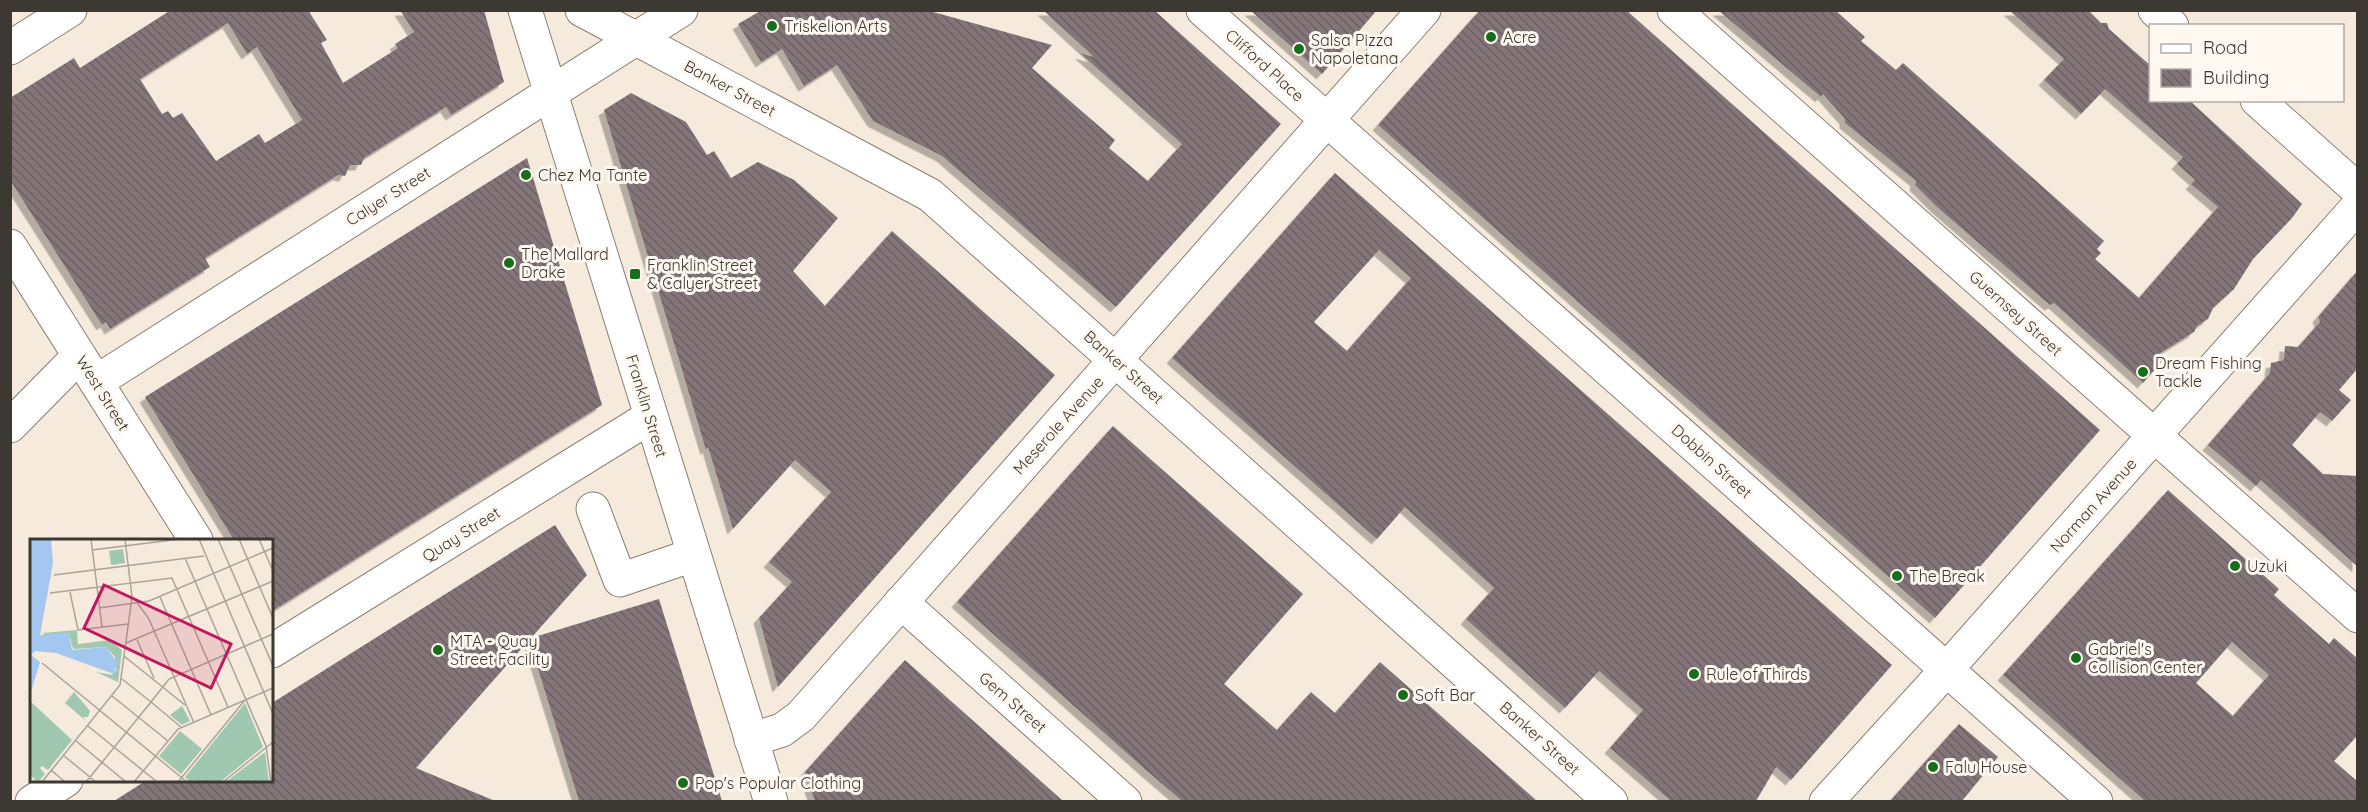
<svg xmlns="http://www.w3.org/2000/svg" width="2368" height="812" font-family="Quicksand,sans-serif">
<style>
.building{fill:url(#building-back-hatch);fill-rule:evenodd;filter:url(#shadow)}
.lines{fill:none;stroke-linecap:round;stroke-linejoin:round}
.minor-casing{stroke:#897f73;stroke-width:35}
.major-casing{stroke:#897f73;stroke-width:35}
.minor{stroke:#fff;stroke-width:33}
.major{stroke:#fff;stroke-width:33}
.poi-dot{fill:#156e19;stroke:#fff8f0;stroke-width:2}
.labels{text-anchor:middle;stroke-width:6;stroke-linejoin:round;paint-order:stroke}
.poi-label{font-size:16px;fill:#3c3832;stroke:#fff8f0;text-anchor:start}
.street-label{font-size:16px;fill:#3c3832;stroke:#fff8f0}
.inset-road{fill:none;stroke:#aba398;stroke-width:1.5}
.view{fill:#c2185b;fill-opacity:0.15;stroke:#c2185b;stroke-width:3}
.inset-edge{fill:none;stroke:#3c3832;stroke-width:3}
</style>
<defs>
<pattern id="building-back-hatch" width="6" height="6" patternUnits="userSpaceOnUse" patternTransform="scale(1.5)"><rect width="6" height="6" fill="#847479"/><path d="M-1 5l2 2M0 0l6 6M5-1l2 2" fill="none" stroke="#6d6064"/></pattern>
<filter id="shadow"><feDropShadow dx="-5.5" dy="5.5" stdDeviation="0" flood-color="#0004"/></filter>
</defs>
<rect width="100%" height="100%" fill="#f5eadc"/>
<!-- building -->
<g class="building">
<path d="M171,10H308L327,40L321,43L343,83L398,48L395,44L414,32L400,10H484L504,82L451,115L446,107L364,158L361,165H350L345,176L338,175L205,258L210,267L110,329L106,322L102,325L10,180V98L74,58L80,68ZM228,23L247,54L257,47L302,120L265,143L259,134L216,161L182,113L173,118L168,111L162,114L140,79Z"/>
<polygon points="762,10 926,10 1052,45 1032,68 1115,140 1109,148 1148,181 1182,144 1080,53 1094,57 1043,10 1154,10 1281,124 1116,307 942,156 873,121 837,65 804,86 782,49 761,62 738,24"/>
<polygon points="1250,10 1377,10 1322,74"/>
<polygon points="1480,10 1626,10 2100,430 1935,618 1378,125"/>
<polygon points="1718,10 1835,10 1865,37 1861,41 1896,70 1903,63 2104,241 2097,249 2101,253 2095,259 2139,298 2218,207 2191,184 2195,180 2177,164 2183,157 2105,89 2081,114 2044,80 2064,59 2009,10 2088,10 2101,23 2107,23 2109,29 2151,66 2151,100 2189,100 2302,204 2292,218 2253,259 2234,289 2213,308 2208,319 2197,326 2194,332 2157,355 2163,360 2143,383 2054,303 2050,305 1937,207 1915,185 1916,181 1845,123 1845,119 1823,94 1821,97"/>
<polygon points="631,93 686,122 707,155 714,151 731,178 758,162 794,180 838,218 793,271 825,306 892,231 1055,375 778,687 759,618 792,582 769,562 831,492 795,460 733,529 708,447 706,450 604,110"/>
<polygon points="527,158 602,405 272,611 272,540 234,540 145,397"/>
<path d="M1335,173L1892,665L1791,780L1776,767L1756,801H1671L1610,748L1643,710L1599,671L1565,708L1466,619L1494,588L1405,507L1377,539L1172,358ZM1379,250L1411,278L1347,351L1314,322Z"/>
<polygon points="2358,270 2358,368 2339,390 2351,400 2332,421 2320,412 2292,445 2323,474 2358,476 2358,567 2261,480 2256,486 2208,445 2270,373 2271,363 2284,360 2285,346 2298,347 2320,322 2318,317"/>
<polygon points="1113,426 1303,594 1224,684 1277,730 1311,692 1335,713 1380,662 1537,801 1182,801 1147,771 957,602"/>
<path d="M2168,490L2279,589L2274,595L2329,644L2334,638L2358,659V735L2334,761L2358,782V801H2145L2003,675ZM2232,642L2269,675L2233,716L2196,683Z"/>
<polygon points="555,525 587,575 531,638 659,599 722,801 579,801 529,640 416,768 495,801 114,801 147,780 272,780 272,703"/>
<polygon points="905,660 998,743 1063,801 815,801 805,772"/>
<polygon points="1959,724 1998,757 1962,801 1890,801"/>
</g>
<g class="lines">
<!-- minor casing -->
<g class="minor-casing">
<g id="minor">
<polyline points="582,10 930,195 1611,802"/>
<polyline points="1203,10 2096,802"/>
<polyline points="1674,10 2358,616"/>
<polyline points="2155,10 2172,26"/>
<polyline points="10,48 70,10"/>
<polyline points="2257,100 2358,190"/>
<polyline points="10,246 196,540"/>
<polyline points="96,382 681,10"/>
<polyline points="10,426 79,356"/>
<polyline points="593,509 620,580 693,555"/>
<polyline points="901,602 1125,802"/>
<polyline points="272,651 650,417"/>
<polyline points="751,740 782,730 801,716 1424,10"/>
<polyline points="32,802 66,780"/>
<polyline points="1826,802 1930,688 2358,206"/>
</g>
</g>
<!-- major casing -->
<g class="major-casing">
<polyline id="major" points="525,10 771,802"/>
</g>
<!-- minor -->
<use href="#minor" class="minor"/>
<!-- major -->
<use href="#major" class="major"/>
</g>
<!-- markers -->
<g class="poi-dot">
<circle cx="772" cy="26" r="6"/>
<circle cx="1491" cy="37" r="6"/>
<circle cx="1299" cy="49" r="6"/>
<circle cx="526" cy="175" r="6"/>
<circle cx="509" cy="263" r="6"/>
<rect x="629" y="268" width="12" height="12" rx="3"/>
<circle cx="2143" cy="372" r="6"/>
<circle cx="2235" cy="566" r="6"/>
<circle cx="1897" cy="576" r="6"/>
<circle cx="438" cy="650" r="6"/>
<circle cx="2076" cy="658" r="6"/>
<circle cx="1694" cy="674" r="6"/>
<circle cx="1403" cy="695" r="6"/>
<circle cx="1933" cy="767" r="6"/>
<circle cx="683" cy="783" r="6"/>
</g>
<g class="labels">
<!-- poi labels -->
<g class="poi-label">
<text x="784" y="32">Triskelion Arts</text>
<text x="1503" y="43">Acre</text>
<text x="1311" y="46">Salsa Pizza<tspan x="1311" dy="18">Napoletana</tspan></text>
<text x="538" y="181">Chez Ma Tante</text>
<text x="521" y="260">The Mallard<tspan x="521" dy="18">Drake</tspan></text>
<text x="647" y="271">Franklin Street<tspan x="647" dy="18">&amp; Calyer Street</tspan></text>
<text x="2155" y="369">Dream Fishing<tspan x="2155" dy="18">Tackle</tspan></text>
<text x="2247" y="572">Uzuki</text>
<text x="1909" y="582">The Break</text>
<text x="450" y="647">MTA - Quay<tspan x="450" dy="18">Street Facility</tspan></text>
<text x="2088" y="655">Gabriel's<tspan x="2088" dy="18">Collision Center</tspan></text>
<text x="1706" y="680">Rule of Thirds</text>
<text x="1415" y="701">Soft Bar</text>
<text x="1945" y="773">Falu House</text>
<text x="695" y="789">Pop's Popular Clothing</text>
</g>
<!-- street labels -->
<g class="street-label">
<text transform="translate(1265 65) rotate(42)" y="6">Clifford Place</text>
<text transform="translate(730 88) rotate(28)" y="6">Banker Street</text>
<text transform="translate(388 196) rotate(-32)" y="6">Calyer Street</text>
<text transform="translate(2016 313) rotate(42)" y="6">Guernsey Street</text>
<text transform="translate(1124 367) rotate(42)" y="6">Banker Street</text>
<text transform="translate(103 393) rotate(58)" y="6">West Street</text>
<text transform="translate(647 406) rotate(73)" y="6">Franklin Street</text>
<text transform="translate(1058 425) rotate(-48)" y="6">Meserole Avenue</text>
<text transform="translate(1712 461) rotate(42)" y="6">Dobbin Street</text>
<text transform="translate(2093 505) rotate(-48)" y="6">Norman Avenue</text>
<text transform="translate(461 534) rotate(-32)" y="6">Quay Street</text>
<text transform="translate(1013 702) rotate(41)" y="6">Gem Street</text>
<text transform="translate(1540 738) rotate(42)" y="6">Banker Street</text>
</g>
</g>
<!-- overview -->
<g transform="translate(30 539)">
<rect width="243" height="243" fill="#f5eadc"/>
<path d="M47,91L48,105L80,101L92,111L88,143L66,133L82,136L86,131L85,118L76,108L43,110L39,94L19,97H15L13,94ZM152,167L160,182L152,186L140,176Z" fill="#a0c7af"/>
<path d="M93,10L95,24L81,26L79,12ZM0,162L42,201L18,231L12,227L10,229L15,235L8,243L0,236ZM215,164L233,208L190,243H160L155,238ZM150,192L172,210L151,235L129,217ZM235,213L239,243H197V242Z" fill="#a0c7af"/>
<path d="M44,153L60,172L58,178H53L56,182L35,164Z" fill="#a0c7af"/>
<path d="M0,0H21L23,24L10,96L39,94L42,111L76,108L87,123L84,135L26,114L5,112L1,116L10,123L0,156Z" fill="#a4c7f0"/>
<path class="inset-road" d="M61,0L72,88M169,0L243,175M188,0L243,127M209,0L243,79M229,0L243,32M62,11L150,0M155,19L236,207L241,243M24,36L174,17M40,53L48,91L98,85M20,54L142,39L198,168M130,58L181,176M106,62L119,80L164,184M69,69L119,62L243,9M107,101L124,139M96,104L243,42M94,117L155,166M12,124L157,243M82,157L138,202M58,187L127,243M152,189L121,163L139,140L243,95M46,202L96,243M33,216L66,243M21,231L35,243M12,243L90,146L102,58L95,0M56,243L121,163L92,140M104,243L148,190L243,149M148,243L215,161M193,243L243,203"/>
<path class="view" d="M74,46L201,105L181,149L54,89Z"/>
<rect width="243" height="243" class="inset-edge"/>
</g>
<!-- border -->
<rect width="2368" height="812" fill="none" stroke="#3c3832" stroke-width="24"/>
<!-- legend -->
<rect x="2149" y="24" width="195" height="78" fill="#fff8f0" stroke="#b1aba4" stroke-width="1.5"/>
<rect x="2161" y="44" width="30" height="9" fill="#ffffff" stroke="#b1aba4" stroke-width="1.5"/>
<text x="2203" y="54" font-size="18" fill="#3c3832">Road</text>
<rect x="2161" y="69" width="30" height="18" fill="url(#building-back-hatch)" stroke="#b1aba4" stroke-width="1.5"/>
<text x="2203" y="84" font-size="18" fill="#3c3832">Building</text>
</svg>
